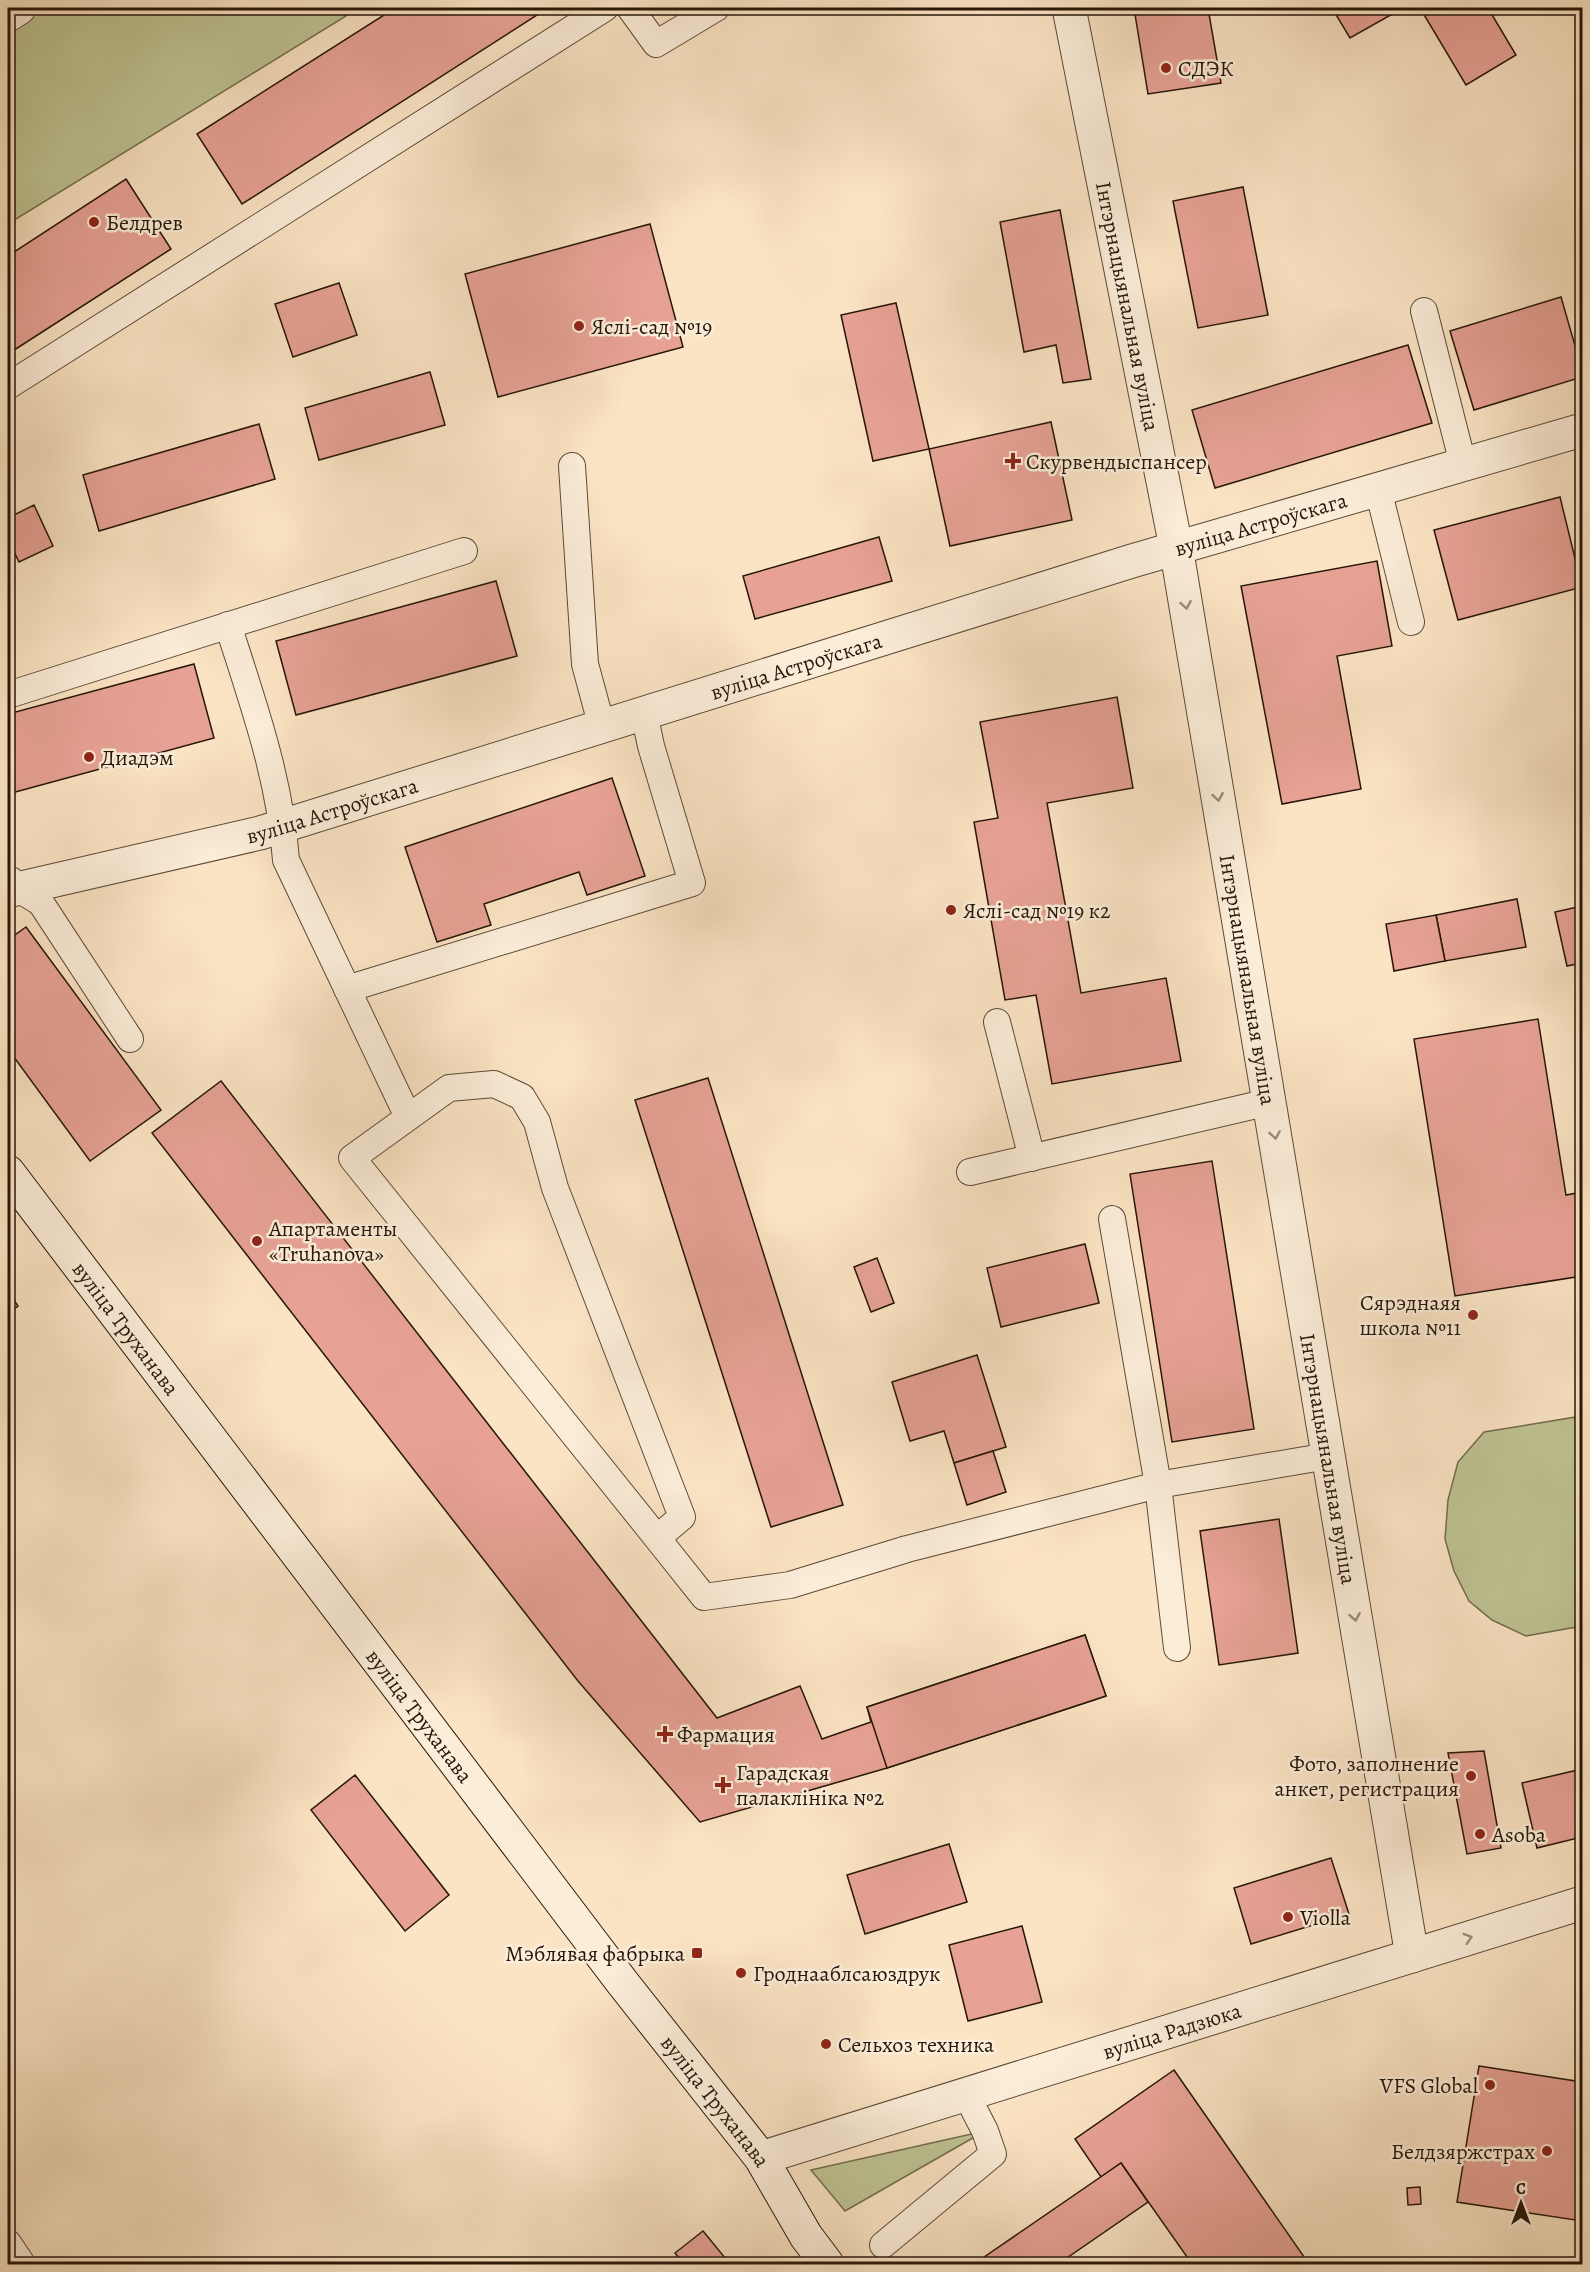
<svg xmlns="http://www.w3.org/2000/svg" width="1590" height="2272" font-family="Alegreya,serif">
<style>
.green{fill:#bfc494;stroke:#726d4e;stroke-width:1.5}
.building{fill:#e7a295;stroke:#261609;stroke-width:1.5}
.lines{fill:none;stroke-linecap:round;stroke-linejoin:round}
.service-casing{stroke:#5b4a38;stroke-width:28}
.pedestrian-casing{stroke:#5b4a38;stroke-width:35}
.minor-casing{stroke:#5b4a38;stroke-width:35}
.tertiary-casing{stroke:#5b4a38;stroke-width:35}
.secondary-casing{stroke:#261609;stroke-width:35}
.service{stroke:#fcedd9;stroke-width:26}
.pedestrian{stroke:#fcedd9;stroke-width:33}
.minor{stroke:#fcedd9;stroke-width:33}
.tertiary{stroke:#fcedd9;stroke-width:33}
.secondary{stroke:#fcedd9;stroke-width:33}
.oneway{stroke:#9c8c7b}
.poi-dot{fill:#8f2418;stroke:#fcedd9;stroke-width:2}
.labels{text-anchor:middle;stroke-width:5;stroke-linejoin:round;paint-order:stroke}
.poi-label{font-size:22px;fill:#261609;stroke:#fcedd9;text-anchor:start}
.street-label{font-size:22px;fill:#261609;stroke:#fcedd9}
</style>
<rect width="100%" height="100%" fill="#fbe4c4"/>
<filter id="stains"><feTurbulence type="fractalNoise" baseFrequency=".00333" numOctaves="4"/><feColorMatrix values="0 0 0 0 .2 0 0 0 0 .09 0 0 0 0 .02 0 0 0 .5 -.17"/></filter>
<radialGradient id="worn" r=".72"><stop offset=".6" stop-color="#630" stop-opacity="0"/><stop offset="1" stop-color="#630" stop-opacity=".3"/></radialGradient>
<!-- green -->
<g class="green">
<polygon points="8,8 359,8 8,224"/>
<polygon points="1582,1416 1582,1626 1526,1636 1492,1620 1469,1601 1454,1571 1445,1539 1448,1500 1458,1462 1484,1432"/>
<polygon points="985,2131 845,2211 811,2170"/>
</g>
<!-- building -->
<g class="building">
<polygon points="395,8 548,8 242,204 197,134"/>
<polygon points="1134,8 1208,8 1221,83 1148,94"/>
<polygon points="1332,8 1403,8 1350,38"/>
<polygon points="1420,8 1488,8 1516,55 1466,85"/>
<polygon points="126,179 171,249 8,354 8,256"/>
<polygon points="1243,187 1268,315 1198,328 1173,201"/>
<polygon points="1060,210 1091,379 1063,383 1056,345 1024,352 1000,222"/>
<polygon points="650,224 683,347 498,397 465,274"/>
<polygon points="339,283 357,335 293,357 275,304"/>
<polygon points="1561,297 1582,370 1582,377 1474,410 1450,331"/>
<polygon points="896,303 929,449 873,461 841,315"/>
<polygon points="1408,345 1432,423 1215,488 1192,410"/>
<polygon points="430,372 445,425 319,460 305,408"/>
<polygon points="1051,422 1072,520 950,546 929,449"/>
<polygon points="259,424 275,479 99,531 83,475"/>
<polygon points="1560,497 1582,587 1458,620 1434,530"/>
<polygon points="34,505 53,546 19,562 8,539 8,518"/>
<polygon points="879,537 892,581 755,619 743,576"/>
<polygon points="1377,561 1392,646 1337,656 1361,789 1282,804 1241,586"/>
<polygon points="496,581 517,656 296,715 276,641"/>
<polygon points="194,664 214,738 8,794 8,714"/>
<polygon points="1117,697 1133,788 1047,803 1081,993 1166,978 1181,1061 1052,1084 1036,995 1005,1000 974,822 998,818 980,722"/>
<polygon points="612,778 645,876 587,895 579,872 484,904 491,925 437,942 405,847"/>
<polygon points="1517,899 1526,947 1445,961 1436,915"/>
<polygon points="1582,906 1582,963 1567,966 1555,912"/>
<polygon points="1436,915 1445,961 1394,971 1386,924"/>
<polygon points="26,927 161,1110 90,1161 8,1049 8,940"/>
<polygon points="1538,1019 1566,1195 1582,1192 1582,1276 1455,1296 1414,1039"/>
<polygon points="708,1078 843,1505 771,1527 635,1100"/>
<polygon points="221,1081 717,1718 800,1686 822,1739 871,1722 867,1707 1085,1635 1106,1696 887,1768 700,1822 578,1681 152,1133"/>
<polygon points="1212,1161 1254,1429 1172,1442 1130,1174"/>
<polygon points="1085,1244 1099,1303 1001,1327 987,1268"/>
<polygon points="877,1258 894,1303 871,1312 854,1267"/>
<polygon points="8,1291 18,1306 8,1314"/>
<polygon points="977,1355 1006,1447 954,1463 944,1431 910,1441 892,1382"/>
<polygon points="993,1451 1006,1492 967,1505 954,1463"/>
<polygon points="1279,1519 1298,1653 1219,1665 1200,1531"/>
<polygon points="1085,1635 1106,1696 887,1768 867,1707"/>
<polygon points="1484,1751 1501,1848 1467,1854 1448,1753"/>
<polygon points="1582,1769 1582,1837 1537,1848 1522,1783"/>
<polygon points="355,1775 449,1895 405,1931 311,1810"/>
<polygon points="949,1844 967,1902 865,1934 847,1875"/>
<polygon points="1331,1858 1349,1914 1251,1944 1234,1888"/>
<polygon points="1022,1926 1042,2002 968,2021 949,1945"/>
<polygon points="1479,2066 1582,2082 1582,2221 1457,2202"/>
<polygon points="1174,2070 1309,2264 1192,2264 1121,2163 1101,2177 1075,2139"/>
<polygon points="1121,2163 1148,2202 1058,2264 974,2264"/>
<polygon points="1420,2187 1421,2204 1408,2205 1407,2188"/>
<polygon points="703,2231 730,2264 684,2264 675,2253"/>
</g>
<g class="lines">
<!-- service casing -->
<g class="service-casing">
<g id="service">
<polyline points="630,8 656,44 716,8"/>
<polyline points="1424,311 1463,464"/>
<polyline points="8,386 605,8"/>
<polyline points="572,466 585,664 602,727"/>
<polyline points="1378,489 1411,622"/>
<path d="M228,625C253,703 280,778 286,860L408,1117"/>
<polyline points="8,695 464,551"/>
<polyline points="11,880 17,888 41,903 130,1039"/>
<polyline points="347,989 692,883 651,746 644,713"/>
<polyline points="997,1022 1032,1158"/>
<polyline points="970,1172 1269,1102"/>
<polyline points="1112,1219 1158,1485 1177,1648"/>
<polyline points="657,1538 682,1517 555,1188 537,1122 522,1097 494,1084 449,1088 352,1158 657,1538 704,1597 790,1585 907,1549 1158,1485 1328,1456"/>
<polyline points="8,2243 22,2264"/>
<polyline points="883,2245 993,2154 985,2131 966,2094"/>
</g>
</g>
<!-- pedestrian casing -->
<g class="pedestrian-casing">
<polyline id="pedestrian" points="8,15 19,8"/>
</g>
<!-- minor casing -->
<g class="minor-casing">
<g id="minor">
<path id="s1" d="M1069,8L1176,547L1412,1956"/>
</g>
</g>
<!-- tertiary casing -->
<g class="tertiary-casing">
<g id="tertiary">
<path id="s2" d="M8,891L260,833L1132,561L1582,430"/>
<path id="s3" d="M761,2158L1582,1903"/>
</g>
</g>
<!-- secondary casing -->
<g class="secondary-casing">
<g id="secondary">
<path id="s4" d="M8,1172L622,1982L761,2158L806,2236L827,2264"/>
</g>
</g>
<!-- service -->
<use href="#service" class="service"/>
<!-- pedestrian -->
<use href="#pedestrian" class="pedestrian"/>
<!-- minor -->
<use href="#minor" class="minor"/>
<!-- tertiary -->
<use href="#tertiary" class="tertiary"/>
<!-- secondary -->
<use href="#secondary" class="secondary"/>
</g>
<!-- one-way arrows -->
<defs><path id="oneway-chevron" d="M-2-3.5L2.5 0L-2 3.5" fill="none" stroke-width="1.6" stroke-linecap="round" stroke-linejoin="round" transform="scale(1.5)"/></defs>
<g class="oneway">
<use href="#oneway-chevron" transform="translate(1186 605) rotate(80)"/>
<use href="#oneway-chevron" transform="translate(1218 797) rotate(80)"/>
<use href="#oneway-chevron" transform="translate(1275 1135) rotate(81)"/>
<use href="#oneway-chevron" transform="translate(1355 1617) rotate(80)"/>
<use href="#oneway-chevron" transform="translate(1468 1938) rotate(-18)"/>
</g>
<!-- markers -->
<g class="poi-dot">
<circle cx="1166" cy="68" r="6"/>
<circle cx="94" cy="222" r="6"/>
<circle cx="579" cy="326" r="6"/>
<path d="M1010 452h6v6h6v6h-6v6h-6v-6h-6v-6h6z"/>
<circle cx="89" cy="757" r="6"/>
<circle cx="951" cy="910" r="6"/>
<circle cx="257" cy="1241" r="6"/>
<circle cx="1473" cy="1315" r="6"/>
<path d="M662 1725h6v6h6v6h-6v6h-6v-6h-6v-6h6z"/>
<circle cx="1471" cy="1776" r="6"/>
<path d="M720 1776h6v6h6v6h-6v6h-6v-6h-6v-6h6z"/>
<circle cx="1480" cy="1834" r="6"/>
<circle cx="1288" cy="1917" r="6"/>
<rect x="691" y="1947" width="12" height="12" rx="3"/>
<circle cx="741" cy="1973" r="6"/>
<circle cx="826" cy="2044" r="6"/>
<circle cx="1490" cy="2085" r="6"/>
<circle cx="1547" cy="2151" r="6"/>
</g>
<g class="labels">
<!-- poi labels -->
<g class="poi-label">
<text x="1178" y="76">СДЭК</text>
<text x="106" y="230">Белдрев</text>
<text x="591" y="334">Яслі-сад №19</text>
<text x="1026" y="469">Скурвендыспансер</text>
<text x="101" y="765">Диадэм</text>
<text x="963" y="918">Яслі-сад №19 к2</text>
<text x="269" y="1236">Апартаменты<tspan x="269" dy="25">«Truhanova»</tspan></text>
<text x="1461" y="1310" text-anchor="end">Сярэднаяя<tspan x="1461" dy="25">школа №11</tspan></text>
<text x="677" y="1742">Фармация</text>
<text x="1459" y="1771" text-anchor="end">Фото, заполнение<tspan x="1459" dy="25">анкет, регистрация</tspan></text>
<text x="736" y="1780">Гарадская<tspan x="736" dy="25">палаклініка №2</tspan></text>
<text x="1492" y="1842">Asoba</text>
<text x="1300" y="1925">Violla</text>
<text x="685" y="1961" text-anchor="end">Мэблявая фабрыка</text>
<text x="753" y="1981">Гроднааблсаюздрук</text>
<text x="838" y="2052">Сельхоз техника</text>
<text x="1478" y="2093" text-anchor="end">VFS Global</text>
<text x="1535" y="2159" text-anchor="end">Белдзяржстрах</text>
</g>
<!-- street labels -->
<g class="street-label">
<text dy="8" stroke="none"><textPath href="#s1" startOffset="304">Інтэрнацыянальная вуліца</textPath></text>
<text dy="8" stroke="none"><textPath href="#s2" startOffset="1306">вуліца Астроўскага</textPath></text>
<text dy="8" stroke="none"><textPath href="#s2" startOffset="820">вуліца Астроўскага</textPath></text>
<text dy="8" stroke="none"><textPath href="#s2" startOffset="334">вуліца Астроўскага</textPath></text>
<text dy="8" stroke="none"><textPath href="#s1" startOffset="988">Інтэрнацыянальная вуліца</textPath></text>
<text dy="8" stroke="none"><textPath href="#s4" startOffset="196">вуліца Труханава</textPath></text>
<text dy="8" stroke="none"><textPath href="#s1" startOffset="1474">Інтэрнацыянальная вуліца</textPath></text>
<text dy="8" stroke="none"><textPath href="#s4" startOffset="682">вуліца Труханава</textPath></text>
<text dy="8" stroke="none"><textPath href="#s3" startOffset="430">вуліца Радзюка</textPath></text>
<text dy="8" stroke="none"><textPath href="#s4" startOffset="1168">вуліца Труханава</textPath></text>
</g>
</g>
<!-- margin -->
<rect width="1590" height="2272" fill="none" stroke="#fbe4c4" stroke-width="30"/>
<rect x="9" y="9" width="1572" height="2254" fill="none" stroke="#261609" stroke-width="3"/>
<rect x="15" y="15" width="1560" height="2242" fill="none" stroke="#261609" stroke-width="1.5"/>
<!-- north arrow -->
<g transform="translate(1521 2203)" stroke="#fcedd9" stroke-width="4.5" paint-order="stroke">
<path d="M0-4.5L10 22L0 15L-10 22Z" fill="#261609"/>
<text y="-9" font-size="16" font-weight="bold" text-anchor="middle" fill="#261609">С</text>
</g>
<rect width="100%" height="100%" filter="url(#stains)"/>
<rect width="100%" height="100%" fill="url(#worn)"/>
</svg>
